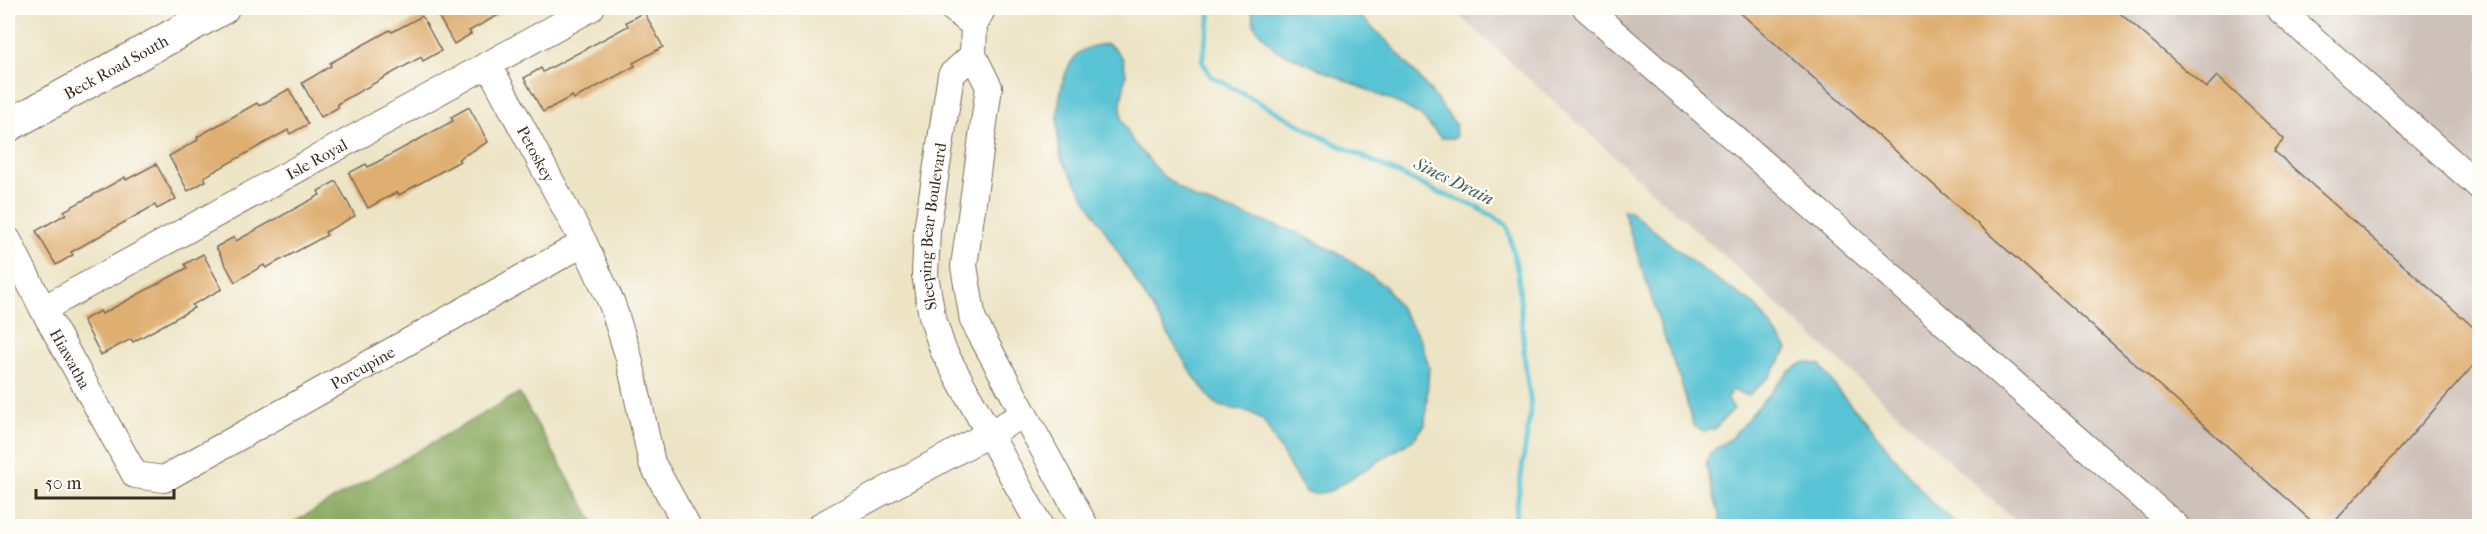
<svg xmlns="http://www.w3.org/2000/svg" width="2487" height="534" font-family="'IM FELL French Canon',serif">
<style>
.industrial{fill:#cec1ba}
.forest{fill:#85a65a;stroke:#60683c;stroke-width:1.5}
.water{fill:#59c3d4;stroke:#4a7679;stroke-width:1.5}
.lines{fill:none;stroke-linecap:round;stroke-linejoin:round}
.stream{stroke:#59c3d4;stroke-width:5}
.building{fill:#dfaf72}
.minor-casing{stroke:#796b58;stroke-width:28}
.major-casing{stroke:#796b58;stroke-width:34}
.minor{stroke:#fff;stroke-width:26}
.major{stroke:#fff;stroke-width:32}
.labels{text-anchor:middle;stroke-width:5;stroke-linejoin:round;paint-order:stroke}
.street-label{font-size:16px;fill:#3b2a1e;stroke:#fdfcf7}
.water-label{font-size:18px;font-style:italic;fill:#46605e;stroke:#fdfcf7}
</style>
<rect width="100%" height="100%" fill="#fdfcf7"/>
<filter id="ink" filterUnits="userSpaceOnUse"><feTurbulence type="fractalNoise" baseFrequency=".0167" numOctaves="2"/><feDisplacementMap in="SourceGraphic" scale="12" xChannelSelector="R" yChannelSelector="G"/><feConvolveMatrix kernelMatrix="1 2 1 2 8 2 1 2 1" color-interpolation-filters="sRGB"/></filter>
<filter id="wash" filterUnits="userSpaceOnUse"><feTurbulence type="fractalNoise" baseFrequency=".008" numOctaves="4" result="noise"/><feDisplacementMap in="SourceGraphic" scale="24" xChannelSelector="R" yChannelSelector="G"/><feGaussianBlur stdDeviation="1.35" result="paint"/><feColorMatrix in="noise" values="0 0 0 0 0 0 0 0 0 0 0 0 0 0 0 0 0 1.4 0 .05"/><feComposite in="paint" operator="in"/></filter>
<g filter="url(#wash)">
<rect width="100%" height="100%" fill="#ede4c5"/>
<!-- industrial -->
<polygon class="industrial" points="1451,8 2479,8 2479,526 2021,526"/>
<!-- forest -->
<polygon class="forest" points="519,393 596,526 287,526"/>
<!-- water -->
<g class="water">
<polygon points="1251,8 1351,8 1388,42 1427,87 1455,124 1456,138 1441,138 1421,116 1404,106 1276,50 1255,27"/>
<path d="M1107,44L1115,49L1123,59L1126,74L1121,105L1122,120L1133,142L1163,176L1195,199L1298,233L1343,256L1386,287L1420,338L1429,367L1425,425L1413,440L1330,491L1315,494L1307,493L1297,479L1263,420L1250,412L1219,406L1209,397L1191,372L1061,158C1055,131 1056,76 1077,55C1084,47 1097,45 1107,44Z"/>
<polygon points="1623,210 1630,211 1700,268 1755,305 1788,349 1769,377 1748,396 1732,390 1728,399 1734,409 1715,428 1705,432 1693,425 1682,385 1664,336"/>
<polygon points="1805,362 1820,365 1840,393 1867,423 1931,502 1960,526 1722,526 1706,466 1709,454 1732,437 1789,371"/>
</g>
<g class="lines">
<!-- stream -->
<polyline class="stream" points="1209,8 1210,17 1202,61 1211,76 1326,139 1437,192 1477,207 1507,225 1518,273 1525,363 1531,406 1514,526"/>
</g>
<g id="blocks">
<!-- building -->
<g class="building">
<polygon points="438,8 511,8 469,31 471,34 454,44 435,10"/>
<polygon points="1735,8 2114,8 2206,88 2217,76 2284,139 2274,151 2480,333 2480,358 2331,526 2317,526"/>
<polygon points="644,12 663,47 633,63 635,66 574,99 572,96 543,112 524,78 541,68 543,72 628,26 626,22"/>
<polygon points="422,16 441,51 423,61 421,57 337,104 339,107 321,117 302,83 331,66 330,63 390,30 392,32"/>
<polygon points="289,89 308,124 290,134 288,130 204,177 206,181 188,191 169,156 198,140 197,137 257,103 259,106"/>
<polygon points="469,107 488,142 458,159 460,161 399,195 397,192 368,208 349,173 366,164 368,167 453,121 451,117"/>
<polygon points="156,164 176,199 157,209 155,205 71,252 73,255 56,265 36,231 66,214 64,211 125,177 126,180"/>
<polygon points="336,181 355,216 325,232 327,235 266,268 264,265 235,282 216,247 234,237 236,241 320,195 318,191"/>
<polygon points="203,254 222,289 192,305 194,308 133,342 131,339 101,355 83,320 100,311 102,314 187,268 185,264"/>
</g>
</g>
</g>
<g filter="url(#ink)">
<use href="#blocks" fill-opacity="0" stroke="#796b58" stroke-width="1.5"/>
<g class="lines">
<!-- minor casing -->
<g class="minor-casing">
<g id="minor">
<polyline points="952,8 974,25"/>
<polyline points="1586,8 2176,526"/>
<polyline points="2278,8 2480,187"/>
<polyline points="973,55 974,25 983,8"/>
<path id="s1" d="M488,64L584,243L612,304L629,358L652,463L687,526"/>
<path id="s2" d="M8,240L43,309L135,475L164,479L584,243"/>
<path id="s3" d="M43,309L591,8"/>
<polyline points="820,526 1023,415"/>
<path id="s4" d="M1040,526L943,350L932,316L925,275L927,230L951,75L973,55L989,87L964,266L973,320L1085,526"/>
</g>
</g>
<!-- major casing -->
<g class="major-casing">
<g id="major">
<path id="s5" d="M8,126L223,8"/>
</g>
</g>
<!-- minor -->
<use href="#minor" class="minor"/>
<!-- major -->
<use href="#major" class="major"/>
</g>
</g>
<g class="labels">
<!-- street labels -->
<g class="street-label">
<text dy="6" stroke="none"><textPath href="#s5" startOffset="123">Beck Road South</textPath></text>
<text dy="6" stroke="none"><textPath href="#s1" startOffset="102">Petoskey</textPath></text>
<text dy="6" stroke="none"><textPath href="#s3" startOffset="312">Isle Royal</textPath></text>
<text dy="6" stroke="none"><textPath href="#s4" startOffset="327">Sleeping Bear Boulevard</textPath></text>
<text dy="6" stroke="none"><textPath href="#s2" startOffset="134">Hiawatha</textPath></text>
<text dy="6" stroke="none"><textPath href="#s2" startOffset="524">Porcupine</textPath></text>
</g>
<!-- water labels -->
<g class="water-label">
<text transform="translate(1454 181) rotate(26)" y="6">Sines Drain</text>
</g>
</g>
<!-- margin -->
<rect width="2487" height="534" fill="none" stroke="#fdfcf7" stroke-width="30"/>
<!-- scale -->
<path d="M36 489v9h138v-9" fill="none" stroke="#3b2a1e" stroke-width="3"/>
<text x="45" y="489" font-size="18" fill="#3b2a1e" stroke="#fdfcf7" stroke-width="4.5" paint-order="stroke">50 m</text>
</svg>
